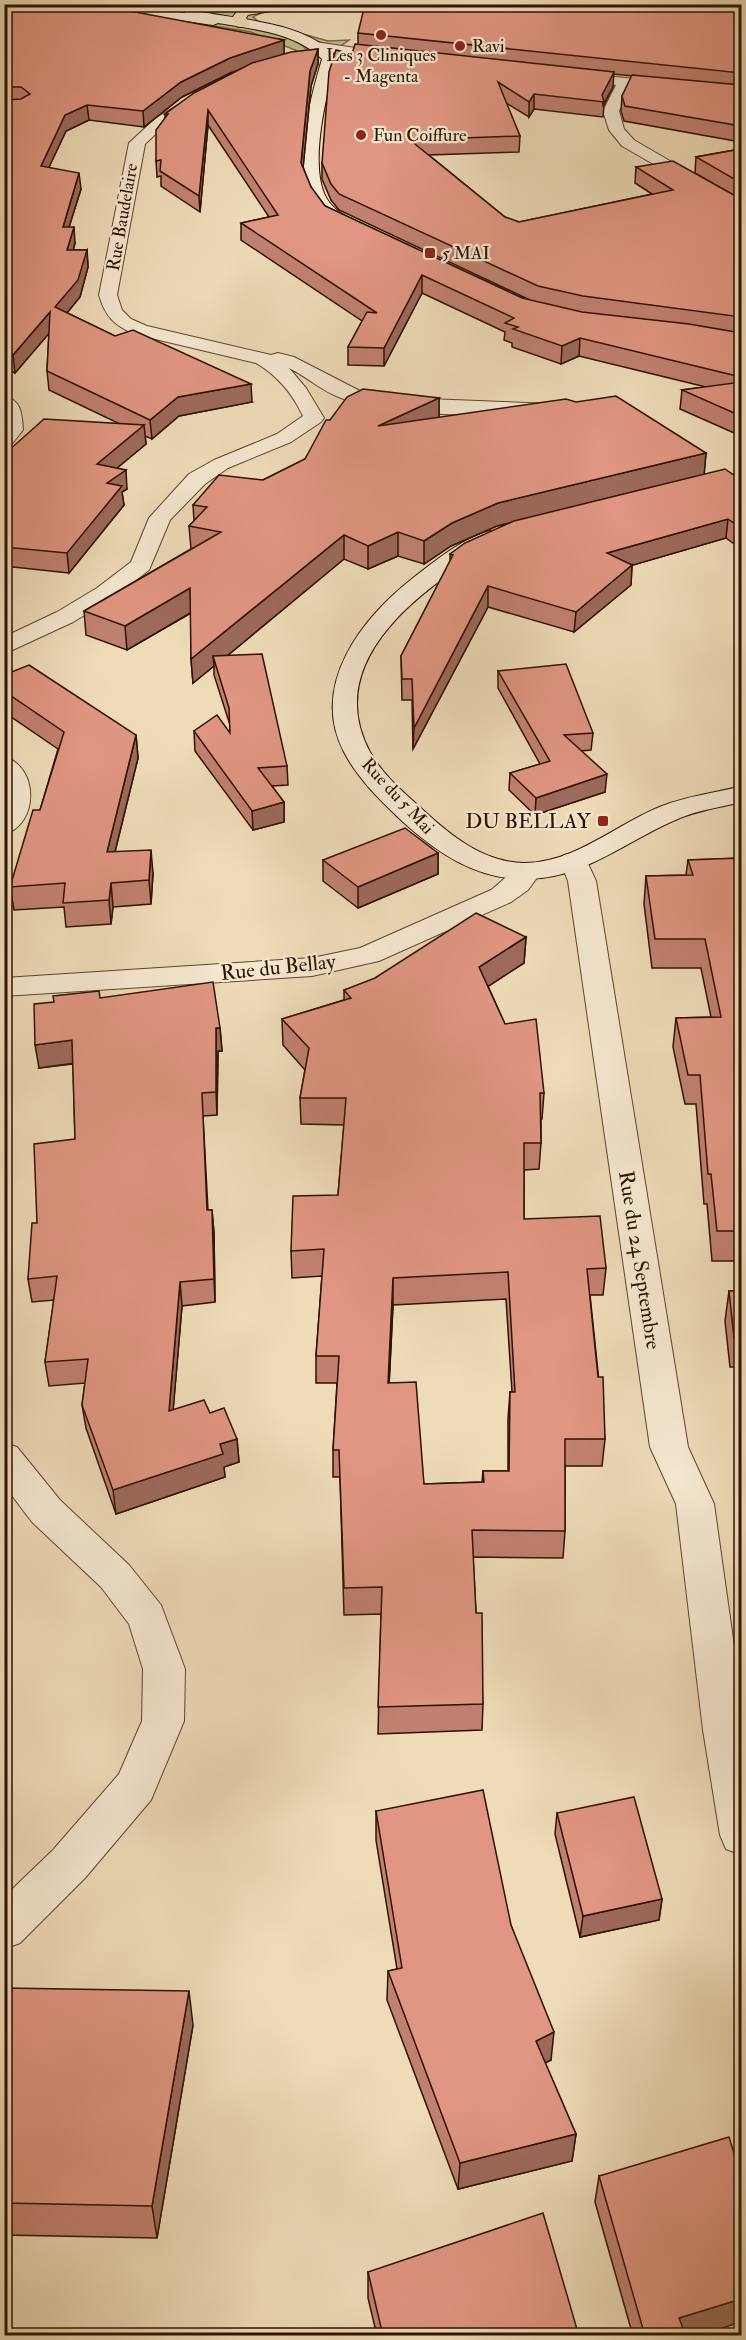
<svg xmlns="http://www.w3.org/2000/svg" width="746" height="2340" font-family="'IM FELL Double Pica',serif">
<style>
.green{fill:#c0be8a;stroke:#776845;stroke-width:1.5}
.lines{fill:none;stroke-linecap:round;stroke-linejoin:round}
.minor-casing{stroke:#5e442e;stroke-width:2}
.tertiary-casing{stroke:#5e442e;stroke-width:2}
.secondary-casing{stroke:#2e1200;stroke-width:2}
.primary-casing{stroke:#2e1200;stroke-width:2}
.minor{fill:#f5e8d1;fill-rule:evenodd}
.tertiary{fill:#f5e8d1;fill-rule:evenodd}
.secondary{fill:#f5e8d1;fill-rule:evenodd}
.primary{fill:#efdbb8;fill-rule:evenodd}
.wall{fill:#c18170;stroke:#2e1200;stroke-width:1.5;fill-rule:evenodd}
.shaded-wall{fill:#9d695b;stroke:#2e1200;stroke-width:1.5}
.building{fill:#e09682;stroke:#2e1200;stroke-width:1.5;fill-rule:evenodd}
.poi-dot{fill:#8f2418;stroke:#f5e8d1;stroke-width:2}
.labels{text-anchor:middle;stroke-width:4.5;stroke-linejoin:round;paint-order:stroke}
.far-poi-label{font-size:18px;fill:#2e1200;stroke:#f5e8d1;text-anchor:start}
.far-street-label{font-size:18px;fill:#2e1200;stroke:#f5e8d1}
.poi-label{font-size:21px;fill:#2e1200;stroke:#f5e8d1;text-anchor:end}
.street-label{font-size:21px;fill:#2e1200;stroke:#f5e8d1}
</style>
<rect width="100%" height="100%" fill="#efdbb8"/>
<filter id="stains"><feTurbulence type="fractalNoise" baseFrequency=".00333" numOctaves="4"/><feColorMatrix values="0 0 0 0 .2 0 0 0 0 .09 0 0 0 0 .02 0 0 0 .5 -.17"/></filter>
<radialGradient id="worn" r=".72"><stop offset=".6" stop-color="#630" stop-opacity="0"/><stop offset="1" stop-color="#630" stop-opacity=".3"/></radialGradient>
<!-- green -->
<g class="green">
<path d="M202,4L259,6L238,11L234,17C219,19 206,16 194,9Z"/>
<path d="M275,8L342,9L344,11C317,10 276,2 253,17L259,22L328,41L349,40L339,47L329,45L244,19L250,12Z"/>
<path d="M158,17C190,20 286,25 307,50L302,53L251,32Z"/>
</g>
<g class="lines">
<!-- minor casing -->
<g class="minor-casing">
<g id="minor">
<polygon points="315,42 397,54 404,58 397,62 310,49 308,46"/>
<polygon points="567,72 742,90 742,98 630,87 619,111 624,129 634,140 742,203 742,215 622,146 609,130 603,111 616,85 562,79 560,76 562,73"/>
<path d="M202,91L207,92L209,95L207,98L166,124L145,144L117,295L122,310L131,319L147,326L271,355L278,353L294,357L360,391L427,399L552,404L559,406L562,410L559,414L552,416C489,414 400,419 341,398C322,391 307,377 289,368L306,388L324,418L321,422L291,442L228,468L205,484L170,520L149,570L113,598L73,622L4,654V637L57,612L97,588L131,562L149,518L189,474L214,460L277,434L303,416C292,393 278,376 256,363L134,334C114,325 105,316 99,295L129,143L156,118Z"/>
<path d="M4,396C22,400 22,415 23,430L11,445L4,447Z"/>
<path d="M4,757C39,766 39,825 4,834Z"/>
<polygon points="574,853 584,855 596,881 688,1447 714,1504 742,1703 742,1855 726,1849 720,1835 703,1730 676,1504 650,1447 568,881 560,861 564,855"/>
<polygon points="4,1443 17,1447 60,1500 129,1565 161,1605 185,1669 184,1721 151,1800 85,1878 20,1943 4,1949 4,1897 53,1850 119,1774 142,1721 143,1669 129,1624 101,1587 32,1522 4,1485"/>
</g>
</g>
<!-- tertiary casing -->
<g class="tertiary-casing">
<path id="tertiary" d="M528,863L538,865L542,871L528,890L511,902L379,961L312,976L4,996V978L312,958L360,948L491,890C503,881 515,866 528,863Z"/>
</g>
<!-- secondary casing -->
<g class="secondary-casing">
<g id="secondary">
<path d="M185,4H199L197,10L202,12C242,20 310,23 336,58C327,93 310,159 324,193C329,206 342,215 354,221L356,225L354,229C344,231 337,226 329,220C285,187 309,104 322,59C296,33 253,29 218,23L213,25L129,13L122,9L129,5L185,13Z"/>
<path d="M490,531L498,533L501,538L498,543C430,583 319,657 370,752C382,774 403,792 422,809C451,836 483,862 524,863C575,863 616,824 662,806C687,796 715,793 742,786V802C721,807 699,810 680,818C628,839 585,879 526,879C477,880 437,853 402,821C380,800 358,779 344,752C309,685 362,618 413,578C435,561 463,538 490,531Z"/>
</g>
</g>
<!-- primary casing -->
<g class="primary-casing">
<g id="primary">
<polygon points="80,4 194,4 188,8 129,13 86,8"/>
<polygon points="258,4 415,4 416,6 409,10 287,8 248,15 246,18 250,24 248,27 238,27 232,18 239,9"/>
</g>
</g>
<!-- minor -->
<use href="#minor" class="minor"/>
<!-- tertiary -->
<use href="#tertiary" class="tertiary"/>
<!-- secondary -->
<use href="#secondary" class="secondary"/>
<!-- primary -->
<use href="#primary" class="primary"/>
</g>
<!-- wall -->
<g class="wall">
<polygon points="4,4 284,40 284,54 318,49 318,64 311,86 303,167 311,187 325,206 522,298 530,300 339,210 331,200 322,179 322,163 352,54 358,45 358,33 741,4 741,142 624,121 621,111 622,96 632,76 613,74 613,87 604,105 603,117 534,109 529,117 506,103 520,136 519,152 429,155 505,217 519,222 652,194 635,183 636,167 717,186 695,173 696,157 741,149 741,436 680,409 682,390 706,387 579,356 561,364 512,347 512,343 504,340 505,332 422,293 384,366 348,365 348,347 362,321 241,240 241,223 269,217 208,125 200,212 161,186 161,176 157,177 156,161 165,118 165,114 237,70 230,73 182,97 144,127 89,120 66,131 49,167 81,189 69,227 75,243 73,250 87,250 88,267 80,297 67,313 252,402 179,416 152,439 145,436 146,444 117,468 127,489 122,492 124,505 69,573 4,566 4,451 7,452 120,424 49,390 47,371 49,333 15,373 4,368"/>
<polygon points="439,398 439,418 706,453 704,474 741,480 741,549 726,538 632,565 631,585 574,632 488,607 413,749 412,700 402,700 401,656 450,561 450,554 507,524 497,526 451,546 424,564 398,556 368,569 344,559 227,656 287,766 288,785 272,786 284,802 284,822 253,830 195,751 194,731 230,733 230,725 214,675 214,666 193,683 191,659 191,613 127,650 86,635 84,611 191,549 189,526 194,521 193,505 263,480 305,459 330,420"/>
<polygon points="498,671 593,733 591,750 581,751 605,792 535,815 509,790 510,773 540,764 498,688"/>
<polygon points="4,675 136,735 138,758 115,852 153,873 151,904 113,907 111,924 66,927 64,907 14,910 10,887 40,810 58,749 4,712"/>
<polygon points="741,697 741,723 736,718 739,698"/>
<polygon points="438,853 438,874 358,908 323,881 323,860"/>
<polygon points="741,858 741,1261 712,1261 707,1204 704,1204 696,1104 685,1104 673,1047 676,1018 711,1017 701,968 652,968 644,904 646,876 686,875 688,860"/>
<path d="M526,937L524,963L488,986L505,1024L544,1093L542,1119H541V1143L539,1169L524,1170V1219L606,1268L603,1295H590L605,1439L602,1466H565V1531L563,1558L473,1557L476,1613L483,1704L482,1730L378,1734L381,1614L344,1615L340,1477H333V1450L337,1383H316V1356L322,1276L292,1278L291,1251L338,1195L344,1125L301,1124L300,1098L305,1070L283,1045L282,1019L344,1000V990ZM506,1299L512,1392H510L508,1419V1471H483L482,1482L424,1484L389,1383L393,1305Z"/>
<polygon points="100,998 220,1028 222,1051 218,1051 217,1115 203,1116 208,1210 212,1210 214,1233 215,1302 182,1306 173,1410 210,1413 237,1439 239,1462 224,1467 225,1477 116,1514 86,1428 82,1405 85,1383 49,1386 45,1362 54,1300 32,1302 28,1279 37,1223 75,1139 73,1064 39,1068"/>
<polygon points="729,1291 741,1291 741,1420 735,1367 730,1367 725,1321"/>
<polygon points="376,1811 511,1925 551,2060 545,2063 576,2134 572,2161 458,2189 387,2000 388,1971 397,1969 376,1840"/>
<polygon points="557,1813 662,1899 659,1920 580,1937 555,1834"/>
<polygon points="4,1988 193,2025 157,2238 4,2235"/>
<polygon points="599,2176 698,2336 633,2336 595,2202"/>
<polygon points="368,2272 579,2336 377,2336 368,2298"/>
</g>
<!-- shaded-wall -->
<g class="shaded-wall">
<polygon points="284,40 284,55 230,73 182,97 144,127 143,111 181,82 230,58"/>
<polygon points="318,49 318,64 311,86 302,179 301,163 310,71"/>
<polygon points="614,72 613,87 603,105 602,95"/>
<polygon points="534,94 534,109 529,117 529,102"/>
<polygon points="87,105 89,120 66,131 42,182 41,166 65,115"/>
<polygon points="208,110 208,125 200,212 199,196"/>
<polygon points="79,173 81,189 64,243 63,227"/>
<polygon points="74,227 75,243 69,267 67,250"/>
<polygon points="87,250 88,267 80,297 57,325 55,307"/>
<polygon points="422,275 422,293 384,366 384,348"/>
<polygon points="50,312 52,330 15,373 13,355"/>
<polygon points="580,338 579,356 561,364 562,346"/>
<polygon points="251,384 252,402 179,416 152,439 150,420 178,397"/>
<polygon points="439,398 439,420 378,426"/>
<polygon points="144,425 146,444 99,483 97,464"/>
<polygon points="706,453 704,476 497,526 451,546 424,564 424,541 452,523 498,503"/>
<polygon points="126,470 127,489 122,492 124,505 69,573 67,553 107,483"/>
<polygon points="728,519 726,538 606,573 607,553"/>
<polygon points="398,532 398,556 368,569 368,546"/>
<polygon points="344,535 344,559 216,665 213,656 214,666 193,683 191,659"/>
<polygon points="632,565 631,585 574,632 576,612"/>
<polygon points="488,586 488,607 413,749 414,728"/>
<polygon points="190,588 192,612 127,650 125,626"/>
<polygon points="136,735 138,758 109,876 107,852"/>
<polygon points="607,774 605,792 535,815 536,798"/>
<polygon points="284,802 284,822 253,830 252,811"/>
<polygon points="151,850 153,873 151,904 149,880"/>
<polygon points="438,853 438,874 358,908 358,887"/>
<polygon points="111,883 113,907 111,924 109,900"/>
<polygon points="526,937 524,963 478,993 479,967"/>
<polygon points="216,1028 220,1028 222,1051 218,1051 217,1115 216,1092"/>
<polygon points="72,1040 75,1063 39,1068 35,1045"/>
<polygon points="212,1210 214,1233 215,1302 214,1279"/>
<polygon points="393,1278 393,1305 388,1409 388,1383"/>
<polygon points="180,1282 182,1306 171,1435 169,1411"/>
<polygon points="237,1439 239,1462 224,1467 225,1477 116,1514 113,1490 220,1444"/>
<polygon points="662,1899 659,1920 580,1937 583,1916"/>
<polygon points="189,1991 193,2025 157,2238 152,2206"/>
<polygon points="554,2032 551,2060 533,2069 536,2041"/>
<polygon points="576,2134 572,2161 458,2189 460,2163"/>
<polygon points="741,2299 741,2322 698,2336 675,2336 679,2318"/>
</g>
<!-- building -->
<g class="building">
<polygon points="4,4 59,4 114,8 284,40 230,58 181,82 143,111 87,105 65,115 41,166 79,173 63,227 74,227 67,250 87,250 78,280 55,307 115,336 133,330 251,384 178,397 150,420 47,371 50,312 13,355 4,351 4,100 21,99 30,94 21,87 4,87"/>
<polygon points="365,4 741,4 741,73 358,33"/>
<polygon points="355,44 614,72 602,95 604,102 534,94 529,102 498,82 520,136 410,140 505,217 519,222 673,190 636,167 673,161 741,199 741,301 740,300 741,305 741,317 583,296 538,286 339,194 331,184 322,163 329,72 336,50 352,54"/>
<polygon points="318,49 310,71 301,163 311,187 325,206 522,298 582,312 689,324 741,333 741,377 580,338 562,346 513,329 518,327 505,323 514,318 422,275 384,348 348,347 367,312 377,313 241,223 278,215 208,110 199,196 160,171 161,160 156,161 156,130 168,114 165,114 194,93 252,63 291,52"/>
<polygon points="632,75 741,85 741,126 625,106 622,96"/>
<polygon points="741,149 741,183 696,157"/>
<polygon points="741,382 741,416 682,390"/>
<polygon points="363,389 439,398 378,426 566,399 576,402 616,396 706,453 498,503 452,523 424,541 398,532 368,546 344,535 191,659 190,588 125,626 84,611 221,532 189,526 207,507 193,505 219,475 263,480 305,459 326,420 330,420 347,397"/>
<polygon points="44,419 144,425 97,464 126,470 107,483 122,486 67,553 4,547 4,451 7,452"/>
<polygon points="725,469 741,480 741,528 728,519 607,553 632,565 576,612 488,586 414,728 412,679 402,679 401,656 453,555 450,554 465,543 514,521"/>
<polygon points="262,654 287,766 258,768 284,802 252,811 194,731 217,715 230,733 229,708 213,656"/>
<polygon points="566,664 593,733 564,735 607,774 536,798 510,773 550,761 498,671"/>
<polygon points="29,665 136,735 107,852 151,850 149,880 111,883 109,900 63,903 65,883 10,887 33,810 40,810 64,732 4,691 4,675"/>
<polygon points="405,828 438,853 358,887 323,860"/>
<polygon points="741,858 741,1231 717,1231 711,1174 708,1174 700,1075 688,1075 676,1018 721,1017 705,939 655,939 646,876 693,875 688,860"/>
<path d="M476,913L526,937L479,967L505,1024L536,1019L544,1093H540L541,1143H524V1219L600,1216L606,1268L587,1269L598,1377H603L605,1439H565V1531L472,1530L476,1613H482L483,1704L378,1707L382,1587L344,1588L339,1450H333L339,1356H316L324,1249L291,1251L293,1196L338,1195L346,1098H300L309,1048L282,1019L351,998L344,990L375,978ZM508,1272L515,1392H510L509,1471H483L484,1482L424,1484L416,1382L388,1383L393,1278Z"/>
<polygon points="213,982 220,1028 216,1028 216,1092 202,1093 207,1210 212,1210 214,1279 180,1282 169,1411 204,1400 210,1413 224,1408 237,1439 220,1444 223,1454 113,1490 82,1405 88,1359 45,1362 57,1276 28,1279 32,1223 37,1223 34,1144 75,1139 72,1040 35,1045 34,1004 54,1002 53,996 99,991 100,998"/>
<polygon points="729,1291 741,1291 741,1348 740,1338 734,1338"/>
<polygon points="483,1790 511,1925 554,2032 536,2041 576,2134 460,2163 388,1971 402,1968 376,1811"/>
<polygon points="634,1797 662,1899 583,1916 557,1813"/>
<polygon points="4,1988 189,1991 152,2206 4,2203"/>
<polygon points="729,2137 741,2176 741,2299 679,2318 686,2336 645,2336 599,2176"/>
<polygon points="543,2213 579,2336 383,2336 368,2272"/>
</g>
<!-- markers -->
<g class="poi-dot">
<circle cx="381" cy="35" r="6"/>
<circle cx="460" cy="46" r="6"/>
<circle cx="361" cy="135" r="6"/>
<rect x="424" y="247" width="12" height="12" rx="3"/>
<rect x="597" y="815" width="12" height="12" rx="3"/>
</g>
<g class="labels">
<!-- far-poi labels -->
<g class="far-poi-label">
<text x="472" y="52">Ravi</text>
<text x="381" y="61" text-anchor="middle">Les 3 Cliniques<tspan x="381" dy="21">- Magenta</tspan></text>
<text x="373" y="141">Fun Coiffure</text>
<text x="442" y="259">5 MAI</text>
</g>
<!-- far-street labels -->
<g class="far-street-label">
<text transform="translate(122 217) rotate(-80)" y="6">Rue Baudelaire</text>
<text transform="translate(398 796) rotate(47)" y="6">Rue du 5 Mai</text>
</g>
<!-- poi labels -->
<g class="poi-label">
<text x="591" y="828">DU BELLAY</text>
</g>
<!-- street labels -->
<g class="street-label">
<text transform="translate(278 967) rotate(-6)" y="7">Rue du Bellay</text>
<text transform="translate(640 1260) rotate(81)" y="7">Rue du 24 Septembre</text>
</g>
</g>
<!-- margin -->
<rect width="746" height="2340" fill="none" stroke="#efdbb8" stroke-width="24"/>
<rect x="6" y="6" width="734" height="2328" fill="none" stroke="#2e1200" stroke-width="3"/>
<rect x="12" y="12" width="722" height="2316" fill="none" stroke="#2e1200" stroke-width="1.5"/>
<rect width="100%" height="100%" filter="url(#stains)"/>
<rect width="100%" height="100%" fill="url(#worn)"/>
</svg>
